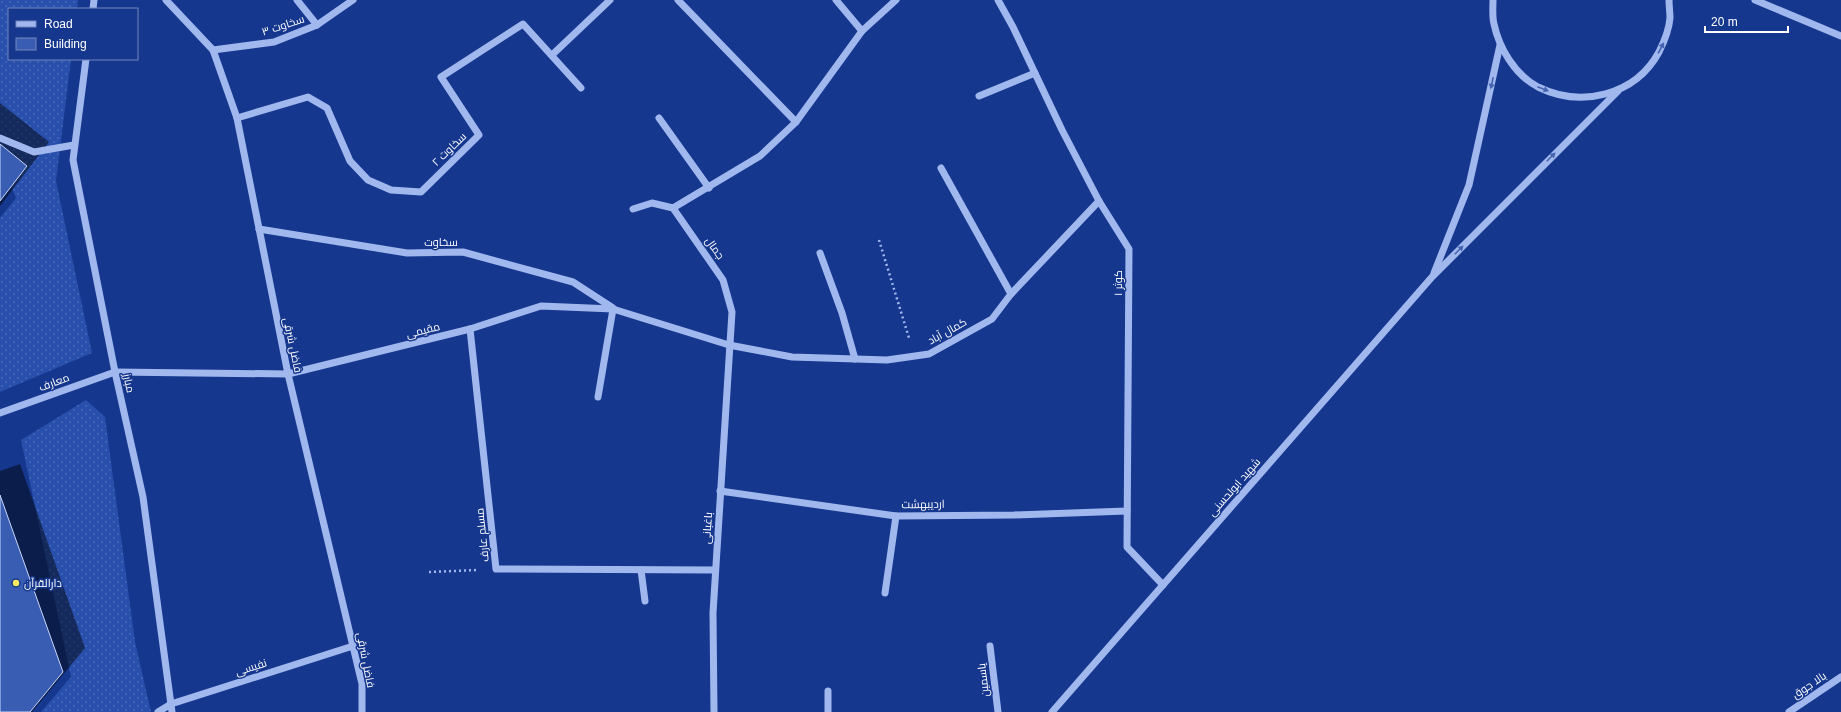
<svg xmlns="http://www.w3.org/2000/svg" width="1841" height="712" font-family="Helvetica,Cairo,sans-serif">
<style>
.grass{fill:url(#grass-dots)}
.shadow{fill:#0007}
.building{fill:#3a5db4;stroke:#c8d7fb}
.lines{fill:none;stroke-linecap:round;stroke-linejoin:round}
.path{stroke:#a1b8ef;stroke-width:2.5;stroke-dasharray:2 3;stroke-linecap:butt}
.minor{stroke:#a1b8ef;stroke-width:7}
.oneway{fill:#4764b0}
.poi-dot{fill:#ffeb60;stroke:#16378e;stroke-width:1.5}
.labels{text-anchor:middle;stroke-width:3;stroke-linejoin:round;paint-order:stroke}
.street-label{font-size:11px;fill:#fff;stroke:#16378e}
.poi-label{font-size:11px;fill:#fff;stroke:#16378e;text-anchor:start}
</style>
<defs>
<pattern id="grass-dots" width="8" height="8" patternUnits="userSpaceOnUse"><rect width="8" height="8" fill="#284fac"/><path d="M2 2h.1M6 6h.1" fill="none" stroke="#4869b8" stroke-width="1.8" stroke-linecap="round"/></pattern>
</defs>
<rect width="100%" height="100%" fill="#16378e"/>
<!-- grass -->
<g class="grass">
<polygon points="0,0 78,0 77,9 9,9 9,59 71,59 56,181 92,353 0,392 0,218 16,198 0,158"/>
<polygon points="86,400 105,417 135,642 151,712 41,712 71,677 21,440"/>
</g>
<!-- shadow -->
<g class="shadow">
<polygon points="0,103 49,142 0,206"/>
<polygon points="20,464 85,648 32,712 0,712 0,471"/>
</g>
<!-- building -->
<g class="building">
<polygon points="0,144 27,166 0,201"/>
<polygon points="0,495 63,672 30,712 0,712"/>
</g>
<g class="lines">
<!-- path -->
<g class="path">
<polyline points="879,240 909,338"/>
<polyline points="429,572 478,570"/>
</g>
<!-- minor -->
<g class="minor">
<polyline points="166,0 213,50 237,118 288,374 362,684 362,712"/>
<polyline points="297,0 317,25"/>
<polyline points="678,0 796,122"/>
<polyline points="836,0 862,31"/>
<polyline points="998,0 1013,27 1062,130 1099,201 1129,249 1127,547 1163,585"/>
<path d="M1493,0C1493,8 1492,17 1494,24C1499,48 1515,75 1538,87C1581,108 1635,96 1659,52C1664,42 1669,30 1670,18C1670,12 1669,6 1669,0"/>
<polyline points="1755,0 1841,36"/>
<polyline points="93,9 94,0"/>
<polyline points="213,50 274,42 317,25 353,0"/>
<polyline points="552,55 610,0"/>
<polyline points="86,59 73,160 115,372 143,497 172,712"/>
<polyline points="979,96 1035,73"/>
<polyline points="237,118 308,97 327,108 350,161 368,180 391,190 421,192 479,135 441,77 523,24 581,88"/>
<polyline points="659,118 709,188"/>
<polyline points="0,138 34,152 74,145"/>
<polyline points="941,168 1011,294"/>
<polyline points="673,208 760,156 796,122 862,31 896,0"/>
<polyline points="633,209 652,203 673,208 723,280 732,312 713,613 714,712"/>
<polyline points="259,229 407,253 463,252 573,282 613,308"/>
<polyline points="820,253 842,313 855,359"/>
<polyline points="1434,273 1469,185 1500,45"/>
<polyline points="470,329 496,569 715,570"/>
<polyline points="598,397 613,309"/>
<polyline points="0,413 115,372 288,374 470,329 541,306 613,309 729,345 792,357 887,360 929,354 992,319 1011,294 1099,201"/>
<polyline points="720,491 896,516 1014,515 1127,511"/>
<polyline points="641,570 645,601"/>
<polyline points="885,593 896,516"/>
<polyline points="990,646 998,712"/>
<polyline points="158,712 171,704 353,646"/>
<polyline points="828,712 828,691"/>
<polyline points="1052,712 1432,277 1618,91"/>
<polyline points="1789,712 1841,677"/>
</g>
</g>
<!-- one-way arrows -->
<defs><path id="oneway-solid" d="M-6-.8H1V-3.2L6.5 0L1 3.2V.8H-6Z"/></defs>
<g class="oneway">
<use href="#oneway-solid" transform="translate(1661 48) rotate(-62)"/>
<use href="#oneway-solid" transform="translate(1492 83) rotate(102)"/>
<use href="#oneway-solid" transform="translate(1543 89) rotate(21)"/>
<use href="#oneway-solid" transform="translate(1551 157) rotate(-45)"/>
<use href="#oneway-solid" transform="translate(1459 250) rotate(-45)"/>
</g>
<!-- markers -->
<circle class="poi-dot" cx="16" cy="583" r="4"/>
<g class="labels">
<!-- street labels -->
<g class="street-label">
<text transform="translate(283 25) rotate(-18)" y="4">سخاوت ۳</text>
<text transform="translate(449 149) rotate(-44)" y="4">سخاوت ۲</text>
<text x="441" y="246">سخاوت</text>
<text transform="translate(715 248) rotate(55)" y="4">جمال</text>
<text transform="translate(1118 283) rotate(-90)" y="4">کوثر ۱</text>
<text transform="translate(423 330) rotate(-14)" y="4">مقیمی</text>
<text transform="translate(947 331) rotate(-29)" y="4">کمال آباد</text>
<text transform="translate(293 345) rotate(78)" y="4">فاضل شرقی</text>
<text transform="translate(54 382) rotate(-20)" y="4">معارف</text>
<text transform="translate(129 383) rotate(78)" y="4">مبارز</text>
<text transform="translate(1234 487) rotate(-49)" y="4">شهید ابولحسنی</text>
<text transform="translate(923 504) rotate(-1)" y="4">اردیبهشت</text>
<text transform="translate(707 528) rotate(-86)" y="4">باغبانی</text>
<text transform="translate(482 535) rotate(-96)" y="4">مسلم عارف</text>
<text transform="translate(366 660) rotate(79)" y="4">فاضل شرقی</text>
<text transform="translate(251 667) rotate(-18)" y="4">نفیسی</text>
<text transform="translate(983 680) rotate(-97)" y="4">یاسمین</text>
<text transform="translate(1809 685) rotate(-34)" y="4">بالا جوق</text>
</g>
<!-- poi labels -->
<g class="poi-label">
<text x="24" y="587">دارالقرآن</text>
</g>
</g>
<!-- legend -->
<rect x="8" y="8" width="130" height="52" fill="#16378e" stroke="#7387bb"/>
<rect x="16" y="21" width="20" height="6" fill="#a1b8ef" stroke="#7387bb"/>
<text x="44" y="28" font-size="12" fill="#ffffff">Road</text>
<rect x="16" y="38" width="20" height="12" fill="#3a5db4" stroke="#7387bb"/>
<text x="44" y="48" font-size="12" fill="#ffffff">Building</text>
<!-- scale -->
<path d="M1705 26v6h83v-6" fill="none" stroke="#ffffff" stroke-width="2"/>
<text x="1711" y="26" font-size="12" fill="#ffffff" stroke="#16378e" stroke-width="3" paint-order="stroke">20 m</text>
</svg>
